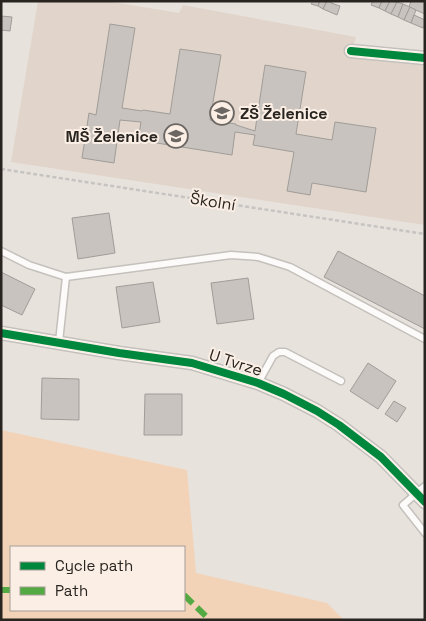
<svg xmlns="http://www.w3.org/2000/svg" width="426" height="621" font-family="'Space Grotesk',sans-serif">
<style>
.built{fill:#e1d5cb}
.green{fill:#f2d3b8;fill-rule:evenodd}
.building{fill:#c8c3be;stroke:#a09c98}
.lines{fill:none;stroke-linecap:round;stroke-linejoin:round}
.lane-casing{stroke:#c4c0bc;stroke-width:9}
.street-casing{stroke:#c4c0bc;stroke-width:15}
.path{stroke:#c6c4c2;stroke-width:2.5;stroke-dasharray:4 2.5;stroke-linecap:butt}
.lane{stroke:#fcfbfa;stroke-width:6}
.street{stroke:#fcfbfa;stroke-width:12}
.quiet{stroke:#53aa43;stroke-width:6;stroke-dasharray:12 6;stroke-linecap:butt}
.cycleway-casing{stroke:#faeee5;stroke-width:11}
.cycleway{stroke:#00873e;stroke-width:8}
.labels{text-anchor:middle;stroke-width:4;stroke-linejoin:round;paint-order:stroke}
.poi-label{font-size:16px;font-weight:bold;fill:#282420;stroke:#faeee5;text-anchor:start}
.street-label{font-size:16px;fill:#282420;stroke:#faeee5}
</style>
<rect width="100%" height="100%" fill="#e8e2dc"/>
<!-- built -->
<polygon class="built" points="38,1 107,1 179,13 183,5 356,37 350,57 425,65 425,225 11,162"/>
<!-- green -->
<path class="green" d="M1,430L187,470L196,573L327,603L344,620H1ZM11,547H184V610H11Z"/>
<!-- building -->
<g class="building">
<polygon points="313,1 320,1 318,6 311,4"/>
<polygon points="320,1 327,1 323,9 318,6"/>
<polygon points="327,1 332,1 331,3 340,6 337,15 323,9"/>
<polygon points="373,1 382,1 379,8 371,5"/>
<polygon points="382,1 390,1 385,11 379,8"/>
<polygon points="390,1 397,2 391,14 385,11"/>
<polygon points="411,1 425,1 425,14 409,7"/>
<polygon points="397,2 403,4 398,17 391,14"/>
<polygon points="403,4 410,7 404,20 398,17"/>
<polygon points="410,7 416,10 411,23 404,20"/>
<polygon points="414,15 425,20 425,25 423,28 411,23"/>
<polygon points="1,16 12,17 10,31 1,30"/>
<polygon points="110,24 135,28 122,108 142,111 143,110 170,114 180,49 221,55 210,120 236,124 236,125 255,131 265,65 306,72 296,134 332,140 335,122 376,128 366,192 312,183 310,195 287,191 294,152 253,145 255,135 235,132 232,155 138,140 141,122 120,120 114,163 82,158 89,113 96,115"/>
<polygon points="109,213 115,253 78,259 72,218"/>
<polygon points="338,251 425,296 425,329 324,277"/>
<polygon points="1,272 35,289 22,315 1,305"/>
<polygon points="248,278 254,319 217,324 211,283"/>
<polygon points="153,282 160,322 122,328 116,287"/>
<polygon points="368,363 396,381 378,409 350,391"/>
<polygon points="42,378 79,379 79,420 41,419"/>
<polygon points="145,394 182,394 182,435 144,435"/>
<polygon points="394,401 406,408 397,422 385,414"/>
</g>
<g class="lines">
<!-- lane casing -->
<g class="lane-casing">
<g id="lane">
<polyline points="1,251 29,265 66,277 231,255 258,257 290,267 425,339"/>
<polyline points="59,342 66,277"/>
<polyline points="258,383 273,356 279,352 285,352 341,381"/>
<polyline points="425,486 403,505 425,533"/>
</g>
</g>
<!-- street casing -->
<g class="street-casing">
<g id="street">
<polyline points="351,51 425,58"/>
<polyline points="1,333 119,353 192,363 258,383 284,394 317,411 339,425 381,457 425,502"/>
</g>
</g>
<!-- path -->
<polyline class="path" points="1,169 425,234"/>
<!-- lane -->
<use href="#lane" class="lane"/>
<!-- street -->
<use href="#street" class="street"/>
<!-- quiet -->
<g class="quiet">
<polyline points="1,590 11,590"/>
<polyline points="184,595 210,620"/>
</g>
<!-- cycleway casing -->
<g class="cycleway-casing">
<g id="cycleway">
<polyline points="351,51 425,58"/>
<polyline points="1,333 119,353 192,363 258,383 284,394 317,411 339,425 381,457 425,502"/>
</g>
</g>
<!-- cycleway -->
<use href="#cycleway" class="cycleway"/>
</g>
<!-- icons -->
<defs>
<g id="school-ring" transform="scale(1.25)"><circle r="9.5" fill="#faeee5" stroke="#6b6662" stroke-width="1.5"/><path d="M0-5L7-2L0 1L-7-2ZM-4 1L0 2.5L4 1V4Q0 6-4 4Z" fill="#6b6662"/></g>
</defs>
<g fill-rule="evenodd">
<use href="#school-ring" x="222" y="113"/>
<use href="#school-ring" x="176" y="136"/>
</g>
<g class="labels">
<!-- poi labels -->
<g class="poi-label">
<text x="240" y="119">ZŠ Želenice</text>
<text x="158" y="142" text-anchor="end">MŠ Želenice</text>
</g>
<!-- street labels -->
<g class="street-label">
<text transform="translate(213 201) rotate(9)" y="6">Školní</text>
<text transform="translate(236 362) rotate(18)" y="6">U Tvrze</text>
</g>
</g>
<!-- border -->
<rect width="426" height="621" fill="none" stroke="#282420" stroke-width="5"/>
<!-- legend -->
<rect x="10" y="546" width="175" height="65" fill="#faeee5" stroke="#a69d96"/>
<rect x="20" y="562" width="25" height="8" fill="#00873e" stroke="#a69d96"/>
<text x="55" y="571" font-size="15" fill="#282420">Cycle path</text>
<rect x="20" y="587" width="25" height="8" fill="#53aa43" stroke="#a69d96"/>
<text x="55" y="596" font-size="15" fill="#282420">Path</text>
</svg>
